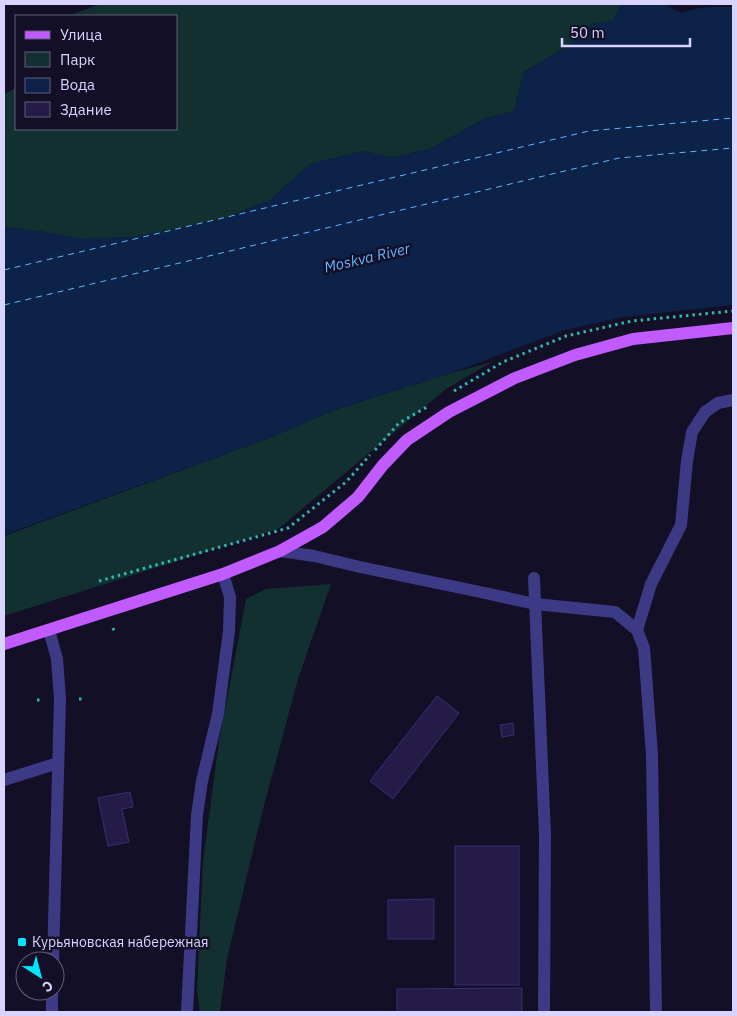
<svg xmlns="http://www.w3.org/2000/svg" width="737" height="1016" font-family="'IBM Plex Sans',sans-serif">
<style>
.green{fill:#12302f}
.water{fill:#0c2248}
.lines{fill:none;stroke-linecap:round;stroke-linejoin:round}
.ferry{stroke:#62b6ff;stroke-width:1;stroke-dasharray:6 5;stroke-linecap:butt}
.building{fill:#241b47;stroke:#3b2d73}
.path{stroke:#2fb8b0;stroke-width:3;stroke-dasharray:2.5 4;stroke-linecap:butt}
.minor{stroke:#3d3a85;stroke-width:12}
.major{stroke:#c25bff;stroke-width:12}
.poi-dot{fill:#00e5ff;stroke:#130f26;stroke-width:2}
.labels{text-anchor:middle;stroke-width:5;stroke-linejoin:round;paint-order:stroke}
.poi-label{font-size:14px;fill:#d9d4ff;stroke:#130f26;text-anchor:start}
.water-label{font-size:15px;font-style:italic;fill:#62b6ff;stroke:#130f26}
</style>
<rect width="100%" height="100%" fill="#130f26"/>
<!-- green -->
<g class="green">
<polygon points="100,4 621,4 613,21 592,24 563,49 524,72 514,111 484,119 430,149 391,158 363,151 310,164 270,200 225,218 177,229 132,237 83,239 45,232 4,227 4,94 16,88 16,129 176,129 176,16 69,16"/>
<polygon points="492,362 446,389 278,529 4,616 4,536 269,438 334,410 451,373"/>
<polygon points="331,584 298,679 262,813 227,959 220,1012 200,1012 197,990 203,861 219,741 246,599 266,589"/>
</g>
<!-- water -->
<path class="water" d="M621,4H664L682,13C698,6 716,7 733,7V305L624,317L565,330L451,373L334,410L269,438L4,535V227L45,232L83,239L132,237L177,229L225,218L270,200L310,164L363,151L391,158L430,149L484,119L514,111L524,72L563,49L592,24L613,21Z"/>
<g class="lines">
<!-- ferry -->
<g class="ferry">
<polyline points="4,270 589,131 733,118"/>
<polyline points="4,305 619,158 733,148"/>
</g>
</g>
<!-- building -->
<g class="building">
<polygon points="437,696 459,713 393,799 370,781"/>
<polygon points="513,723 514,735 502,737 500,725"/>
<polygon points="130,792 133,807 122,809 129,842 108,846 98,798"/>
<rect x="455" y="846" width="64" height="139"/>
<polygon points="434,899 434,939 388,939 388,900"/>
<polygon points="522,988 522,1012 397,1012 397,989"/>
</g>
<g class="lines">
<!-- path -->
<g class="path">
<polyline points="454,391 503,362 566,336 632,321 733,311"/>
<polyline points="375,450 399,423 427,407"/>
<polyline points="99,581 288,528 346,482 370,455"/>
<polyline points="113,628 115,634"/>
<polyline points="79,699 85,699"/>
<polyline points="37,700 43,700"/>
</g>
<!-- minor -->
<g class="minor">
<polyline points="280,551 314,556 360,567 485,593 535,604 615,612 637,630 644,648 652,755 656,1012"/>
<polyline points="534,578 545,835 544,1012"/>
<polyline points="49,630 57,659 60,699 53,961"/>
<polyline points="637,630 651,584 681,525 687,461 692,432 705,412 718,403 733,400"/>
<polyline points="4,780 58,763"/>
<polyline points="52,991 52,1012"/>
<polyline points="187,1012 197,815 202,781 218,714 229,631 230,597 223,574"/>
</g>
<!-- major -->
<polyline class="major" points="4,644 223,574 280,551 323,527 358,497 383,465 407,440 449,412 515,378 575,355 633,339 733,328"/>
</g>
<!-- markers -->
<rect class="poi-dot" x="17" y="937" width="10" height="10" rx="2.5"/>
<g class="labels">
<!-- poi labels -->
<g class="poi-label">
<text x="32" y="947">Курьяновская набережная</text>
</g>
<!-- water labels -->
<g class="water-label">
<text transform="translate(367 258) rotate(-13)" y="5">Moskva River</text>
</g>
</g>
<!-- border -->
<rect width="737" height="1016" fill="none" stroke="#d9d4ff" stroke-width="10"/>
<!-- legend -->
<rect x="15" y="15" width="162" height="115" fill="#130f26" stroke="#625e7d"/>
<rect x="25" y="31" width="25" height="8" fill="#c25bff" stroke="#625e7d"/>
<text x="60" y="40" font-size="15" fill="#d9d4ff">Улица</text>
<rect x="25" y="52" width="25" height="15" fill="#12302f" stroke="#625e7d"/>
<text x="60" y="65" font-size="15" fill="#d9d4ff">Парк</text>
<rect x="25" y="78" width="25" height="15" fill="#0c2248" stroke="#625e7d"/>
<text x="60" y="90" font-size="15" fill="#d9d4ff">Вода</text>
<rect x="25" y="102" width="25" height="15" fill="#241b47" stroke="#625e7d"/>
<text x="60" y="115" font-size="15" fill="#d9d4ff">Здание</text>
<!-- north arrow -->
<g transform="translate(40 976) rotate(144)"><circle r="24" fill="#130f26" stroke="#625e7d"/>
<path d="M0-4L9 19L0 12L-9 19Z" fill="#00e5ff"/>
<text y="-8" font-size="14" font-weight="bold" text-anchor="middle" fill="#d9d4ff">С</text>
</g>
<!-- scale -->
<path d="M562 38v8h128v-8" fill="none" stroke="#d9d4ff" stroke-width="2.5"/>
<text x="570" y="38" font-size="15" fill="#d9d4ff" stroke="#130f26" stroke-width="4" paint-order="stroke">50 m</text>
</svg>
